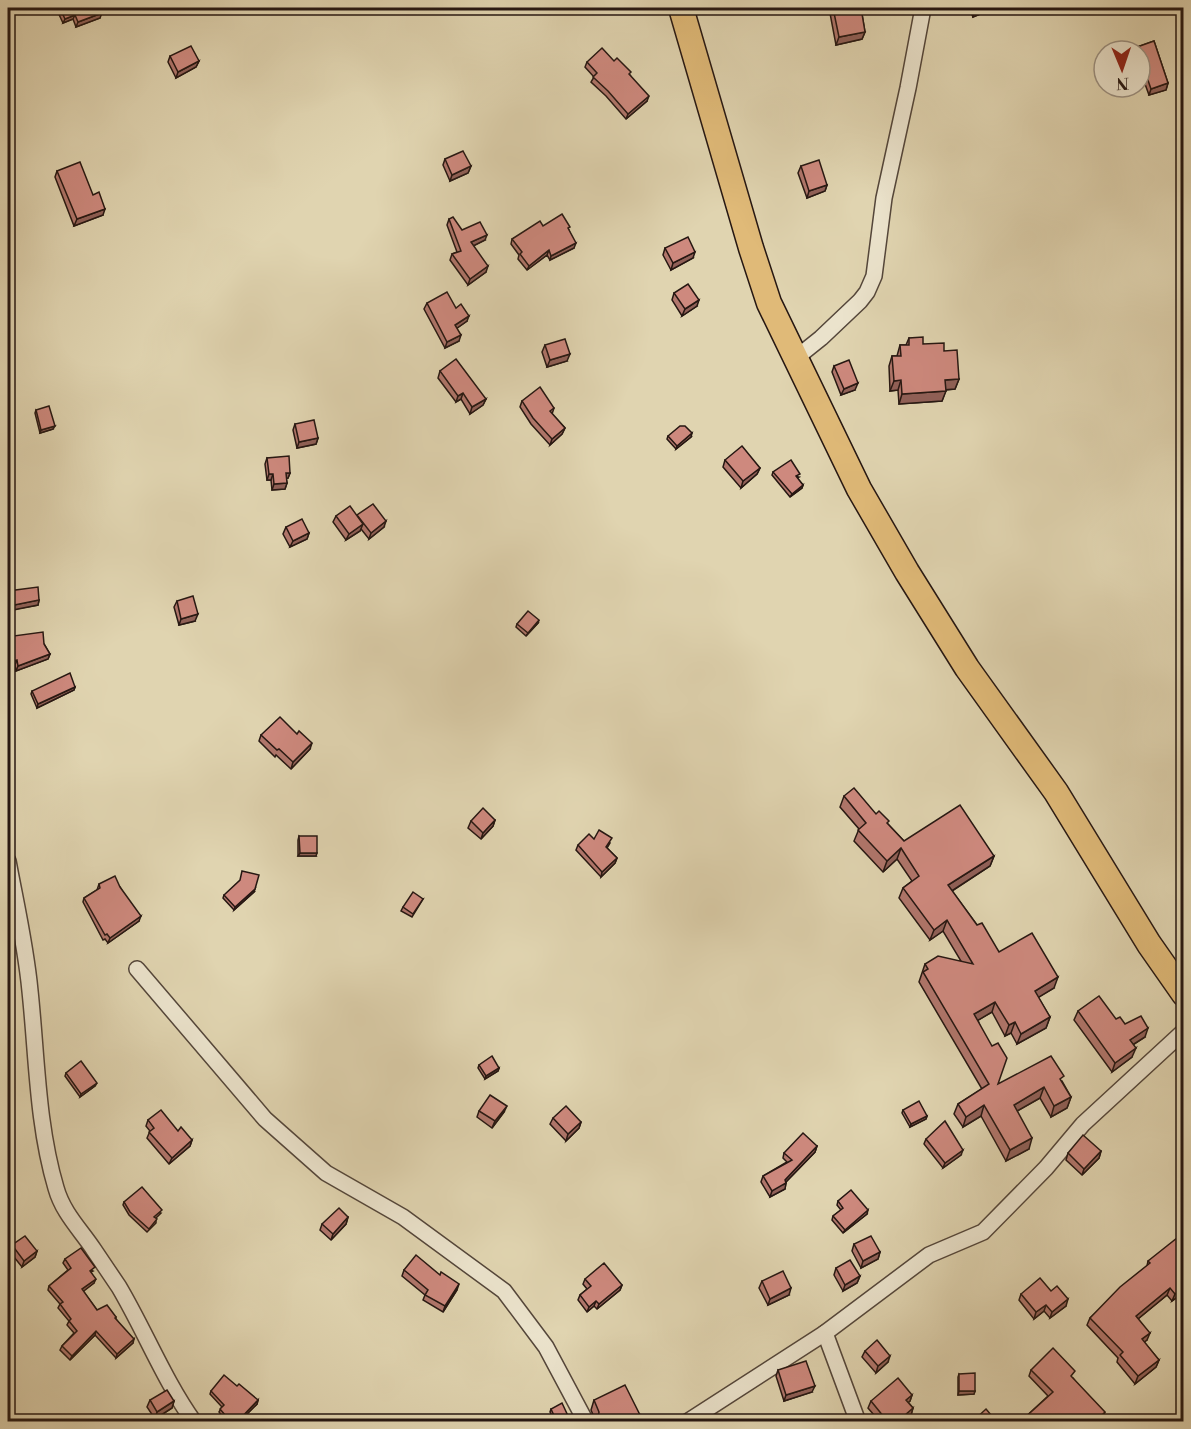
<svg xmlns="http://www.w3.org/2000/svg" width="1191" height="1429" font-family="'Libre Bodoni',serif">
<style>
.lines{fill:none;stroke-linecap:round;stroke-linejoin:round}
.minor-casing{stroke:#54463a;stroke-width:18}
.trunk-casing{stroke:#261712;stroke-width:27}
.minor{stroke:#ebe3cc;stroke-width:15}
.trunk{stroke:#e0ba78;stroke-width:24}
.wall{fill:#b1766c;stroke:#261712;stroke-width:1.5}
.shaded-wall{fill:#906058;stroke:#261712;stroke-width:1.5}
.building{fill:#ce897e;stroke:#261712;stroke-width:1.5}
</style>
<rect width="100%" height="100%" fill="#e0d4b0"/>
<filter id="stains"><feTurbulence type="fractalNoise" baseFrequency=".00333" numOctaves="4"/><feColorMatrix values="0 0 0 0 .2 0 0 0 0 .09 0 0 0 0 .02 0 0 0 .5 -.17"/></filter>
<radialGradient id="worn" r=".72"><stop offset=".6" stop-color="#630" stop-opacity="0"/><stop offset="1" stop-color="#630" stop-opacity=".3"/></radialGradient>
<g class="lines">
<!-- minor casing -->
<g class="minor-casing">
<g id="minor">
<polyline points="796,358 821,338 860,301 867,292 874,276 884,198 908,88 923,8"/>
<path d="M8,861C16,904 26,947 30,991C37,1057 37,1124 56,1188C63,1213 80,1229 94,1250C102,1262 111,1275 119,1287C145,1331 164,1380 194,1422"/>
<polyline points="137,969 265,1119 326,1173 403,1217 504,1291 546,1347 586,1422"/>
<polyline points="825,1333 858,1422"/>
<polyline points="687,1422 825,1333 929,1255 983,1232 1046,1168 1083,1124 1184,1031"/>
</g>
</g>
<!-- trunk casing -->
<g class="trunk-casing">
<polyline id="trunk" points="681,8 751,248 769,303 859,489 907,572 967,668 1056,792 1149,944 1184,994"/>
</g>
<!-- minor -->
<use href="#minor" class="minor"/>
<!-- trunk -->
<use href="#trunk" class="trunk"/>
</g>
<!-- wall -->
<g class="wall">
<polygon points="56,8 99,8 100,18 76,27 73,19 63,23"/>
<polygon points="829,8 861,8 865,32 862,39 836,45"/>
<polygon points="969,8 1000,8 991,12 990,10 973,17"/>
<polygon points="1154,41 1168,83 1166,90 1149,95 1140,70 1140,51 1135,51 1137,47"/>
<polygon points="170,56 199,61 196,67 176,78 168,62"/>
<polygon points="614,61 630,75 647,101 626,119 606,96 591,82 594,77 585,67 587,62"/>
<polygon points="445,159 471,166 468,173 450,181 443,165"/>
<polygon points="801,166 827,185 825,191 807,198 798,173"/>
<polygon points="57,171 93,195 103,215 74,226 55,177"/>
<polygon points="449,219 462,230 485,240 473,246 486,272 468,285 450,260 452,254 457,252 447,225"/>
<polygon points="543,226 569,230 574,248 550,260 547,255 527,270 518,259 519,255 511,244 512,239"/>
<polygon points="665,248 693,258 671,270 663,255"/>
<polygon points="674,293 697,306 682,316 672,300"/>
<polygon points="427,303 456,308 467,321 457,328 459,341 445,348 424,309"/>
<polygon points="909,338 923,344 944,351 959,379 955,389 946,390 942,401 899,404 898,390 890,391 889,366 892,356 897,356 900,345 906,345"/>
<polygon points="545,345 567,361 547,367 542,352"/>
<polygon points="834,366 855,390 841,395 832,372"/>
<polygon points="440,371 486,399 483,405 470,414 461,399 456,402 438,378"/>
<polygon points="522,401 554,408 552,414 565,428 562,434 550,445 531,424 520,407"/>
<polygon points="36,410 53,429 40,433 35,413"/>
<polygon points="295,424 318,438 316,444 297,448 293,430"/>
<polygon points="668,436 691,437 676,449 667,439"/>
<polygon points="267,458 290,473 288,478 286,478 287,483 285,489 272,490 271,480 267,480 265,464"/>
<polygon points="725,460 760,468 757,474 741,488 723,467"/>
<polygon points="773,472 799,477 797,478 803,485 802,488 790,497 772,475"/>
<polygon points="336,516 357,516 384,527 369,539 361,529 360,531 346,540 333,522"/>
<polygon points="286,527 309,533 307,539 290,547 283,534"/>
<polygon points="8,591 39,600 38,605 10,610 14,636 44,644 50,654 48,659 16,671 15,665 8,667"/>
<polygon points="177,601 195,621 179,625 174,607"/>
<polygon points="538,623 526,636 516,627 517,624"/>
<polygon points="75,687 74,690 37,708 31,694 32,691"/>
<polygon points="261,735 310,749 291,769 276,755 275,757 259,741"/>
<polygon points="844,796 876,814 888,824 904,841 994,856 990,866 952,891 977,925 999,952 1054,988 1038,997 1050,1017 1046,1028 1017,1044 1011,1033 1005,1036 992,1012 978,1020 998,1084 1062,1081 1071,1097 1067,1108 1051,1117 1040,1098 1017,1111 1029,1149 1006,1161 981,1116 963,1127 954,1114 958,1104 982,1089 919,982 925,964 961,961 943,931 930,940 899,898 903,888 912,881 897,859 883,872 854,841 859,829 840,807"/>
<polygon points="495,820 493,826 481,839 468,828 471,821"/>
<polygon points="299,836 316,856 298,856 298,840"/>
<polygon points="594,839 610,843 607,848 617,858 615,863 601,877 576,850 578,845"/>
<polygon points="99,884 120,887 139,921 108,943 105,939 103,940 83,902 84,898 97,890"/>
<polygon points="254,892 234,910 223,898 224,895"/>
<polygon points="423,899 412,917 401,911 403,907"/>
<polygon points="1078,1011 1116,1019 1125,1024 1145,1037 1133,1045 1132,1057 1112,1072 1074,1020"/>
<polygon points="479,1065 499,1068 498,1071 485,1079 478,1068"/>
<polygon points="66,1073 95,1086 80,1097 65,1076"/>
<polygon points="903,1110 927,1116 926,1119 910,1127 902,1113"/>
<polygon points="479,1111 504,1112 492,1128 477,1117"/>
<polygon points="553,1118 581,1122 579,1128 566,1141 550,1124"/>
<polygon points="148,1120 178,1131 192,1140 190,1146 169,1164 147,1138 150,1131 146,1126"/>
<polygon points="926,1139 961,1155 943,1168 924,1144"/>
<polygon points="817,1146 815,1152 786,1182 785,1189 770,1197 761,1182 763,1176 787,1162 783,1158 784,1153"/>
<polygon points="1101,1151 1099,1158 1082,1175 1066,1160 1068,1153"/>
<polygon points="838,1201 867,1214 843,1233 832,1220 833,1216 841,1210 837,1205"/>
<polygon points="124,1202 161,1213 156,1218 156,1223 147,1232 129,1215 123,1205"/>
<polygon points="348,1217 346,1224 331,1240 320,1230 322,1224"/>
<polygon points="854,1244 880,1252 878,1259 861,1268 852,1251"/>
<polygon points="12,1245 37,1251 35,1257 22,1267 10,1252"/>
<polygon points="1184,1245 1184,1292 1172,1301 1167,1295 1138,1319 1147,1340 1144,1342 1159,1360 1156,1367 1135,1384 1117,1362 1118,1358 1087,1325 1090,1318 1147,1266 1148,1261"/>
<polygon points="65,1259 93,1271 91,1272 94,1283 83,1291 97,1310 116,1317 116,1319 133,1343 116,1358 95,1335 70,1360 60,1350 62,1346 74,1333 67,1325 69,1321 58,1308 60,1304 48,1290 49,1286 68,1270 63,1263"/>
<polygon points="836,1268 860,1276 857,1283 843,1291 834,1275"/>
<polygon points="404,1270 457,1290 443,1312 423,1300 425,1295 402,1276"/>
<polygon points="585,1279 622,1285 620,1290 597,1309 594,1306 587,1312 578,1300 580,1295 587,1289 583,1284"/>
<polygon points="762,1281 789,1295 768,1305 759,1288"/>
<polygon points="1051,1291 1066,1306 1050,1318 1044,1311 1034,1319 1019,1300 1021,1294"/>
<polygon points="865,1351 888,1362 876,1373 862,1357"/>
<polygon points="778,1370 812,1392 784,1401 776,1376"/>
<polygon points="1031,1370 1073,1378 1103,1418 1100,1422 1020,1422 1048,1396 1029,1376"/>
<polygon points="959,1374 975,1391 974,1394 958,1395 958,1377"/>
<polygon points="237,1386 258,1400 257,1404 239,1422 227,1422 219,1412 222,1407 210,1394 211,1391"/>
<polygon points="912,1395 910,1401 908,1402 913,1408 911,1415 903,1422 880,1422 868,1408 871,1401"/>
<polygon points="150,1400 174,1401 172,1408 155,1419 147,1407"/>
<polygon points="594,1400 640,1415 638,1422 596,1422 591,1410"/>
<polygon points="551,1409 569,1418 568,1421 555,1422 550,1412"/>
</g>
<!-- shaded-wall -->
<g class="shaded-wall">
<polygon points="980,8 991,8 990,10 973,17 975,9"/>
<polygon points="993,8 1000,8 991,12"/>
<polygon points="102,13 100,18 76,27 78,22"/>
<polygon points="75,15 73,19 63,23 65,19"/>
<polygon points="865,32 862,39 836,45 839,37"/>
<polygon points="199,61 196,67 176,78 178,72"/>
<polygon points="1168,83 1166,90 1149,95 1151,89"/>
<polygon points="649,96 647,101 626,119 628,114"/>
<polygon points="471,166 468,173 450,181 452,175"/>
<polygon points="827,185 825,191 807,198 809,191"/>
<polygon points="105,209 103,215 74,226 77,219"/>
<polygon points="487,235 485,240 469,248 471,242"/>
<polygon points="576,243 574,248 550,260 551,256"/>
<polygon points="549,250 547,255 527,270 529,266"/>
<polygon points="695,252 693,258 671,270 673,263"/>
<polygon points="488,266 486,272 468,285 470,279"/>
<polygon points="699,300 697,306 682,316 685,309"/>
<polygon points="469,316 467,321 453,331 455,325"/>
<polygon points="461,335 459,341 445,348 447,342"/>
<polygon points="570,354 567,361 547,367 550,360"/>
<polygon points="959,379 955,389 942,390 945,380"/>
<polygon points="901,380 898,390 890,391 894,381"/>
<polygon points="858,383 855,390 841,395 844,389"/>
<polygon points="946,391 942,401 899,404 902,394"/>
<polygon points="463,393 461,399 456,402 458,396"/>
<polygon points="486,399 483,405 470,414 472,407"/>
<polygon points="55,426 53,429 40,433 41,430"/>
<polygon points="565,428 562,434 550,445 552,439"/>
<polygon points="692,433 691,437 676,449 677,446"/>
<polygon points="318,438 316,444 297,448 299,442"/>
<polygon points="760,468 757,474 741,488 743,481"/>
<polygon points="286,473 290,473 288,478 284,479"/>
<polygon points="269,474 273,474 271,480 267,480"/>
<polygon points="287,483 285,489 272,490 274,484"/>
<polygon points="803,485 802,488 790,497 792,494"/>
<polygon points="386,521 384,527 369,539 371,533"/>
<polygon points="363,524 360,531 346,540 349,534"/>
<polygon points="309,533 307,539 290,547 293,541"/>
<polygon points="39,600 38,605 8,611 9,606"/>
<polygon points="198,614 195,621 179,625 181,619"/>
<polygon points="539,620 538,623 526,636 528,633"/>
<polygon points="50,654 48,659 16,671 18,666"/>
<polygon points="17,660 15,665 8,667 8,663"/>
<polygon points="75,687 74,690 37,708 38,704"/>
<polygon points="312,743 310,749 291,769 293,762"/>
<polygon points="495,820 493,826 481,839 483,833"/>
<polygon points="901,848 897,859 883,872 887,861"/>
<polygon points="300,853 317,853 316,856 298,856"/>
<polygon points="994,856 990,866 944,896 948,885"/>
<polygon points="617,858 615,863 601,877 602,872"/>
<polygon points="255,889 254,892 234,910 235,907"/>
<polygon points="141,916 139,921 108,943 110,938"/>
<polygon points="947,920 943,931 930,940 934,930"/>
<polygon points="1058,977 1054,988 1031,1002 1035,991"/>
<polygon points="995,1002 992,1012 970,1025 974,1014"/>
<polygon points="1050,1017 1046,1028 1017,1044 1021,1034"/>
<polygon points="1015,1022 1011,1033 1005,1036 1009,1025"/>
<polygon points="1148,1028 1145,1037 1126,1049 1130,1040"/>
<polygon points="1136,1048 1132,1057 1112,1072 1115,1063"/>
<polygon points="499,1068 498,1071 485,1079 486,1076"/>
<polygon points="97,1083 95,1086 80,1097 81,1094"/>
<polygon points="1044,1087 1040,1098 1010,1115 1014,1105"/>
<polygon points="1071,1097 1067,1108 1051,1117 1054,1106"/>
<polygon points="984,1105 981,1116 963,1127 966,1117"/>
<polygon points="507,1106 504,1112 492,1128 495,1121"/>
<polygon points="927,1116 926,1119 910,1127 911,1124"/>
<polygon points="581,1122 579,1128 566,1141 568,1134"/>
<polygon points="1032,1138 1029,1149 1006,1161 1010,1150"/>
<polygon points="192,1140 190,1146 169,1164 172,1158"/>
<polygon points="817,1146 815,1152 783,1185 786,1183 785,1189 770,1197 772,1191 785,1180"/>
<polygon points="963,1150 961,1155 943,1168 945,1163"/>
<polygon points="1101,1151 1099,1158 1082,1175 1084,1169"/>
<polygon points="868,1210 867,1214 843,1233 845,1230"/>
<polygon points="348,1217 346,1224 331,1240 333,1234"/>
<polygon points="37,1251 35,1257 22,1267 24,1261"/>
<polygon points="880,1252 878,1259 861,1268 863,1261"/>
<polygon points="860,1276 857,1283 843,1291 845,1285"/>
<polygon points="96,1279 94,1283 80,1294 82,1289"/>
<polygon points="459,1284 457,1290 443,1312 445,1306"/>
<polygon points="622,1285 620,1290 597,1309 599,1304"/>
<polygon points="1184,1287 1184,1292 1172,1301 1175,1294"/>
<polygon points="791,1288 789,1295 768,1305 770,1299"/>
<polygon points="1170,1288 1167,1295 1133,1323 1136,1316"/>
<polygon points="1068,1299 1066,1306 1050,1318 1052,1312"/>
<polygon points="596,1301 594,1306 587,1312 589,1307"/>
<polygon points="1046,1305 1044,1311 1034,1319 1036,1312"/>
<polygon points="96,1331 95,1335 70,1360 72,1356"/>
<polygon points="1150,1333 1147,1340 1139,1346 1142,1339"/>
<polygon points="134,1339 133,1343 116,1358 117,1354"/>
<polygon points="890,1356 888,1362 876,1373 878,1366"/>
<polygon points="1159,1360 1156,1367 1135,1384 1138,1376"/>
<polygon points="815,1386 812,1392 784,1401 786,1395"/>
<polygon points="959,1391 975,1391 974,1394 958,1395"/>
<polygon points="912,1395 910,1401 904,1406 906,1400"/>
<polygon points="258,1400 257,1404 239,1422 237,1422"/>
<polygon points="174,1401 172,1408 155,1419 157,1412"/>
<polygon points="913,1408 911,1415 903,1422 897,1422"/>
<polygon points="1105,1412 1103,1418 1100,1422 1095,1422"/>
<polygon points="640,1415 638,1422 626,1422"/>
</g>
<!-- building -->
<g class="building">
<polygon points="60,8 99,8 102,13 78,22 75,15 65,19"/>
<polygon points="833,8 861,8 865,32 839,37"/>
<polygon points="1154,41 1168,83 1151,89 1140,57 1140,51 1138,51 1137,47"/>
<polygon points="191,46 199,61 178,72 170,56"/>
<polygon points="602,48 614,61 617,58 631,72 629,74 649,96 628,114 608,91 593,77 597,73 587,62"/>
<polygon points="463,151 471,166 452,175 445,159"/>
<polygon points="819,160 827,185 809,191 801,166"/>
<polygon points="80,162 93,195 99,192 105,209 77,219 57,171"/>
<polygon points="562,214 570,227 568,228 576,243 551,256 549,250 529,266 520,254 522,252 512,239 540,221 543,226"/>
<polygon points="453,217 462,230 480,222 487,235 471,242 488,266 470,279 452,254 461,251 449,219"/>
<polygon points="688,237 695,252 673,263 665,248"/>
<polygon points="688,284 699,300 685,309 674,293"/>
<polygon points="447,292 456,308 461,304 469,316 455,325 461,335 447,342 427,303"/>
<polygon points="923,337 923,344 944,343 944,351 957,350 959,379 945,380 946,391 902,394 901,380 894,381 892,356 901,356 900,345 909,345 909,338"/>
<polygon points="565,339 570,354 550,360 545,345"/>
<polygon points="456,359 486,399 472,407 463,393 458,396 440,371"/>
<polygon points="849,360 858,383 844,389 834,366"/>
<polygon points="540,387 554,408 550,411 565,428 552,439 533,418 522,401"/>
<polygon points="49,406 55,426 41,430 36,410"/>
<polygon points="314,420 318,438 299,442 295,424"/>
<polygon points="680,426 685,426 692,433 677,446 668,436"/>
<polygon points="742,446 760,468 743,481 725,460"/>
<polygon points="289,456 290,473 286,473 287,483 274,484 273,474 269,474 267,458"/>
<polygon points="791,460 800,474 796,476 803,485 792,494 773,472"/>
<polygon points="373,504 386,521 371,533 357,515"/>
<polygon points="350,506 363,524 349,534 336,516"/>
<polygon points="302,519 309,533 293,541 286,527"/>
<polygon points="38,587 39,600 9,606 14,636 43,632 44,644 50,654 18,666 17,660 8,663 8,591"/>
<polygon points="193,596 198,614 181,619 177,601"/>
<polygon points="528,611 539,620 528,633 517,624"/>
<polygon points="70,673 75,687 38,704 32,691"/>
<polygon points="280,717 297,734 299,731 312,743 293,762 279,749 277,750 261,735"/>
<polygon points="854,788 876,814 879,811 889,821 887,823 904,841 960,805 994,856 948,885 977,925 982,923 999,952 1032,933 1058,977 1035,991 1050,1017 1021,1034 1015,1022 1009,1025 995,1002 974,1014 992,1046 998,1043 1007,1058 998,1084 1051,1056 1064,1076 1060,1079 1071,1097 1054,1106 1044,1087 1014,1105 1032,1138 1010,1150 984,1105 966,1117 958,1104 989,1084 923,972 928,969 925,964 938,956 973,964 947,920 934,930 903,888 919,876 901,848 887,861 858,830 866,823 844,796"/>
<polygon points="483,808 495,820 483,833 471,821"/>
<polygon points="599,830 612,838 606,847 617,858 602,872 578,845 589,834 594,839"/>
<polygon points="299,836 317,836 317,853 300,853"/>
<polygon points="242,871 259,875 255,889 235,907 224,895 240,880"/>
<polygon points="115,876 120,887 141,916 110,938 107,934 105,935 84,898 100,888 99,884"/>
<polygon points="413,892 423,899 413,914 403,907"/>
<polygon points="1099,996 1116,1019 1120,1017 1125,1024 1141,1016 1148,1028 1130,1040 1136,1048 1115,1063 1078,1011"/>
<polygon points="492,1056 499,1068 486,1076 479,1065"/>
<polygon points="81,1061 97,1083 81,1094 66,1073"/>
<polygon points="490,1095 507,1106 495,1121 479,1111"/>
<polygon points="919,1101 927,1116 911,1124 903,1110"/>
<polygon points="566,1106 581,1122 568,1134 553,1118"/>
<polygon points="161,1110 178,1131 181,1127 192,1140 172,1158 149,1132 154,1128 148,1120"/>
<polygon points="945,1121 963,1150 945,1163 926,1139"/>
<polygon points="803,1133 817,1146 785,1180 786,1183 772,1191 763,1176 792,1160 784,1153"/>
<polygon points="1083,1135 1101,1151 1084,1169 1068,1153"/>
<polygon points="142,1187 162,1210 154,1217 157,1219 149,1229 130,1212 124,1202"/>
<polygon points="851,1190 868,1210 845,1230 833,1216 843,1208 838,1201"/>
<polygon points="339,1208 348,1217 333,1234 322,1224"/>
<polygon points="25,1236 37,1251 24,1261 12,1245"/>
<polygon points="871,1236 880,1252 863,1261 854,1244"/>
<polygon points="1177,1238 1184,1245 1184,1287 1175,1294 1170,1288 1136,1316 1150,1333 1142,1339 1159,1360 1138,1376 1120,1355 1123,1352 1090,1318 1120,1287 1150,1263 1148,1261"/>
<polygon points="81,1248 95,1267 90,1271 96,1279 82,1289 97,1310 107,1305 116,1317 115,1318 134,1339 117,1354 96,1331 72,1356 62,1346 77,1331 69,1321 71,1319 60,1304 63,1302 49,1286 71,1268 65,1259"/>
<polygon points="416,1255 440,1275 441,1272 459,1284 445,1306 425,1295 428,1290 404,1270"/>
<polygon points="850,1260 860,1276 845,1285 836,1268"/>
<polygon points="604,1263 622,1285 599,1304 596,1301 589,1307 580,1295 591,1286 585,1279"/>
<polygon points="783,1271 791,1288 770,1299 762,1281"/>
<polygon points="1040,1278 1051,1291 1057,1286 1068,1299 1052,1312 1046,1305 1036,1312 1021,1294"/>
<polygon points="877,1340 890,1356 878,1366 865,1351"/>
<polygon points="1053,1348 1075,1371 1071,1376 1105,1412 1095,1422 1081,1422 1080,1420 1078,1422 1020,1422 1053,1392 1031,1370"/>
<polygon points="806,1361 815,1386 786,1395 778,1370"/>
<polygon points="975,1373 975,1391 959,1391 959,1374"/>
<polygon points="224,1375 237,1386 239,1384 258,1400 237,1422 231,1422 220,1409 224,1405 211,1391"/>
<polygon points="898,1378 912,1395 906,1400 913,1408 897,1422 888,1422 871,1401"/>
<polygon points="625,1385 640,1415 626,1422 600,1422 598,1417 599,1412 594,1400"/>
<polygon points="167,1390 174,1401 157,1412 150,1400"/>
<polygon points="562,1403 569,1418 562,1422 557,1422 551,1409"/>
<polygon points="986,1409 997,1422 972,1422"/>
</g>
<!-- margin -->
<rect width="1191" height="1429" fill="none" stroke="#e0d4b0" stroke-width="30"/>
<rect x="9" y="9" width="1173" height="1411" fill="none" stroke="#261712" stroke-width="3"/>
<rect x="15" y="15" width="1161" height="1399" fill="none" stroke="#261712" stroke-width="1.5"/>
<!-- north arrow -->
<g transform="translate(1122 69) rotate(178)"><circle r="28" fill="#ebe3cc" stroke="#9c9182" stroke-width="1.5"/>
<path d="M0-4.5L10 22L0 15L-10 22Z" fill="#8f2418"/>
<text y="-9" font-size="16" font-weight="bold" text-anchor="middle" fill="#261712">N</text>
</g>
<rect width="100%" height="100%" filter="url(#stains)"/>
<rect width="100%" height="100%" fill="url(#worn)"/>
</svg>
